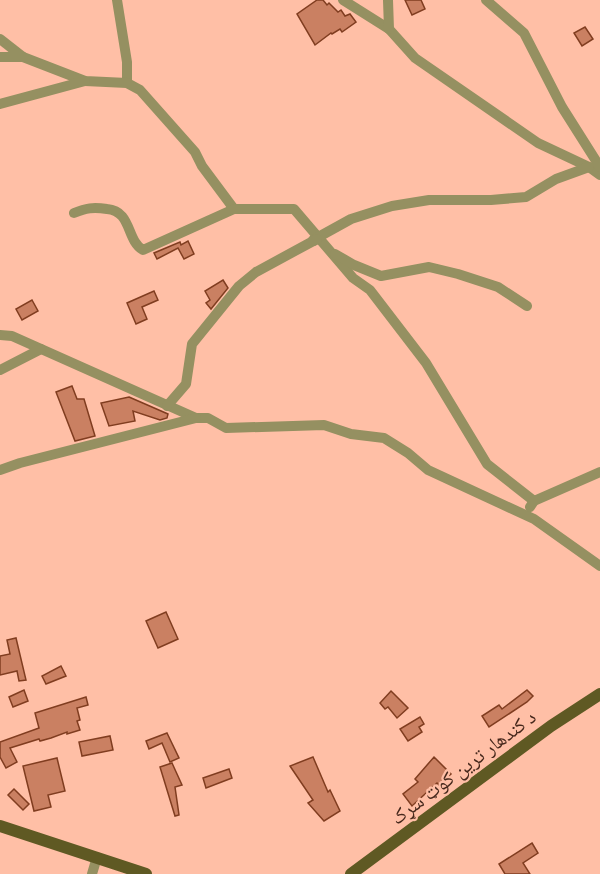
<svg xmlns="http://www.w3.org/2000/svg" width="600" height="874" font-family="'Fira Sans Condensed','Noto Naskh Arabic',sans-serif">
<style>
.building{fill:#ca8062;stroke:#803d20;stroke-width:1.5}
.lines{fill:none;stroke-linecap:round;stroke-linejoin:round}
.minor{stroke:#959061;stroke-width:10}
.major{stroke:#5f5923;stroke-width:12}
.labels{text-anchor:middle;stroke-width:4.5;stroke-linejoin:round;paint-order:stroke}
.street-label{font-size:20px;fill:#47281c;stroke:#ffbfa6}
</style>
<rect width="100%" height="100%" fill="#ffbfa6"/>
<!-- building -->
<g class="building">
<polygon points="317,0 323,0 327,5 329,3 338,12 341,10 345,16 350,14 356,22 342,32 340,29 332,34 331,33 315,45 297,14"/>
<polygon points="405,0 421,0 425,9 412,15"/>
<polygon points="585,27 593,39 582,46 574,33"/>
<polygon points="188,241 194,254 184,259 178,248 157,259 154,253 180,242 181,245"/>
<polygon points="223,280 228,288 211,309 206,303 210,300 205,291"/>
<polygon points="154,291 158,300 142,307 147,319 136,324 127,303"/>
<polygon points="32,300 38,311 22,320 16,309"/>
<polygon points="72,386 77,399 84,399 95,436 75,441 56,392"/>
<polygon points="129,397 168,414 167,418 160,420 133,411 135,421 109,426 101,403"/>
<polygon points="166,612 178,639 158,648 146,621"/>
<polygon points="16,638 26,680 19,681 17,671 0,675 0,656 10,654 7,640"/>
<polygon points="61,666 66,676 46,684 42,676"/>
<polygon points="24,690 28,701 13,707 9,697"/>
<polygon points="527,690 533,696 527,702 489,727 482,716 499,705 502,709"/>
<polygon points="391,691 408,708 397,718 388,707 385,709 380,703"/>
<polygon points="86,697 88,705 77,708 80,720 77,721 80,730 67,734 67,732 51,738 40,741 39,739 10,748 17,762 6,768 0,757 0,742 39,728 35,713"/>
<polygon points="420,717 424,724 419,727 422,732 408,741 400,729"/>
<polygon points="167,733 179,758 170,762 162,743 149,749 146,741"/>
<polygon points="110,736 113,750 82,756 79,742"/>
<polygon points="313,757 328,792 330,790 340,811 324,821 308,803 313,800 290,766"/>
<polygon points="434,757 451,774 439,785 437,783 412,806 403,794 418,782 415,779"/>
<polygon points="57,758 65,791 48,795 51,807 34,811 23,766"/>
<polygon points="172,763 182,785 175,787 179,815 175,816 160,767"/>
<polygon points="229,769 232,778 206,788 203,778"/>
<polygon points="14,789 29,804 23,810 8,795"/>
<polygon points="532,843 538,853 523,863 530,874 505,874 499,864"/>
</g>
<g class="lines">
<!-- minor -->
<g class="minor">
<polyline points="117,0 127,62 127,83"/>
<polyline points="343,0 389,29 415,58 538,143 589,167 600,175"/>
<polyline points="388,0 389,29"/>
<polyline points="486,0 524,33 562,107 600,167"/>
<polyline points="0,39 23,57"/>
<polyline points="0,57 23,57 85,81 127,83 140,90 195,152 202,166 234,209"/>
<polyline points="0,104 85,81"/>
<path d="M74,213C86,208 93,207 107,209C132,211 126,240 143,250L234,209H294L353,278L370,290L426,363L487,464L534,501"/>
<polyline points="314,241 313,240 351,219 392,206 429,200 491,200 526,197 556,179 589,167"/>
<polyline points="335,254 354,265 381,276 429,267 458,274 498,287 527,306"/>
<polyline points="0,335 12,336 196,418 208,418 226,428 324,425 351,434 384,438 408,453 428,470 534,519 600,566"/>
<polyline points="0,370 41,349"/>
<polyline points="167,406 186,384 192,344 239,286 256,272 317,239"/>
<polyline points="0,470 20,463 196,418"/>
<polyline points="530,507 534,501 600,472"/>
<polyline points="92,874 97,857"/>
</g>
<!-- major -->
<g class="major">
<polyline points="0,826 146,874"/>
<polyline points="351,874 551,726 600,694"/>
</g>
</g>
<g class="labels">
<!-- street labels -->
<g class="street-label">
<text transform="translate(463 767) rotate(-37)" y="7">د کندهار ترين کوټ سړک</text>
</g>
</g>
</svg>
